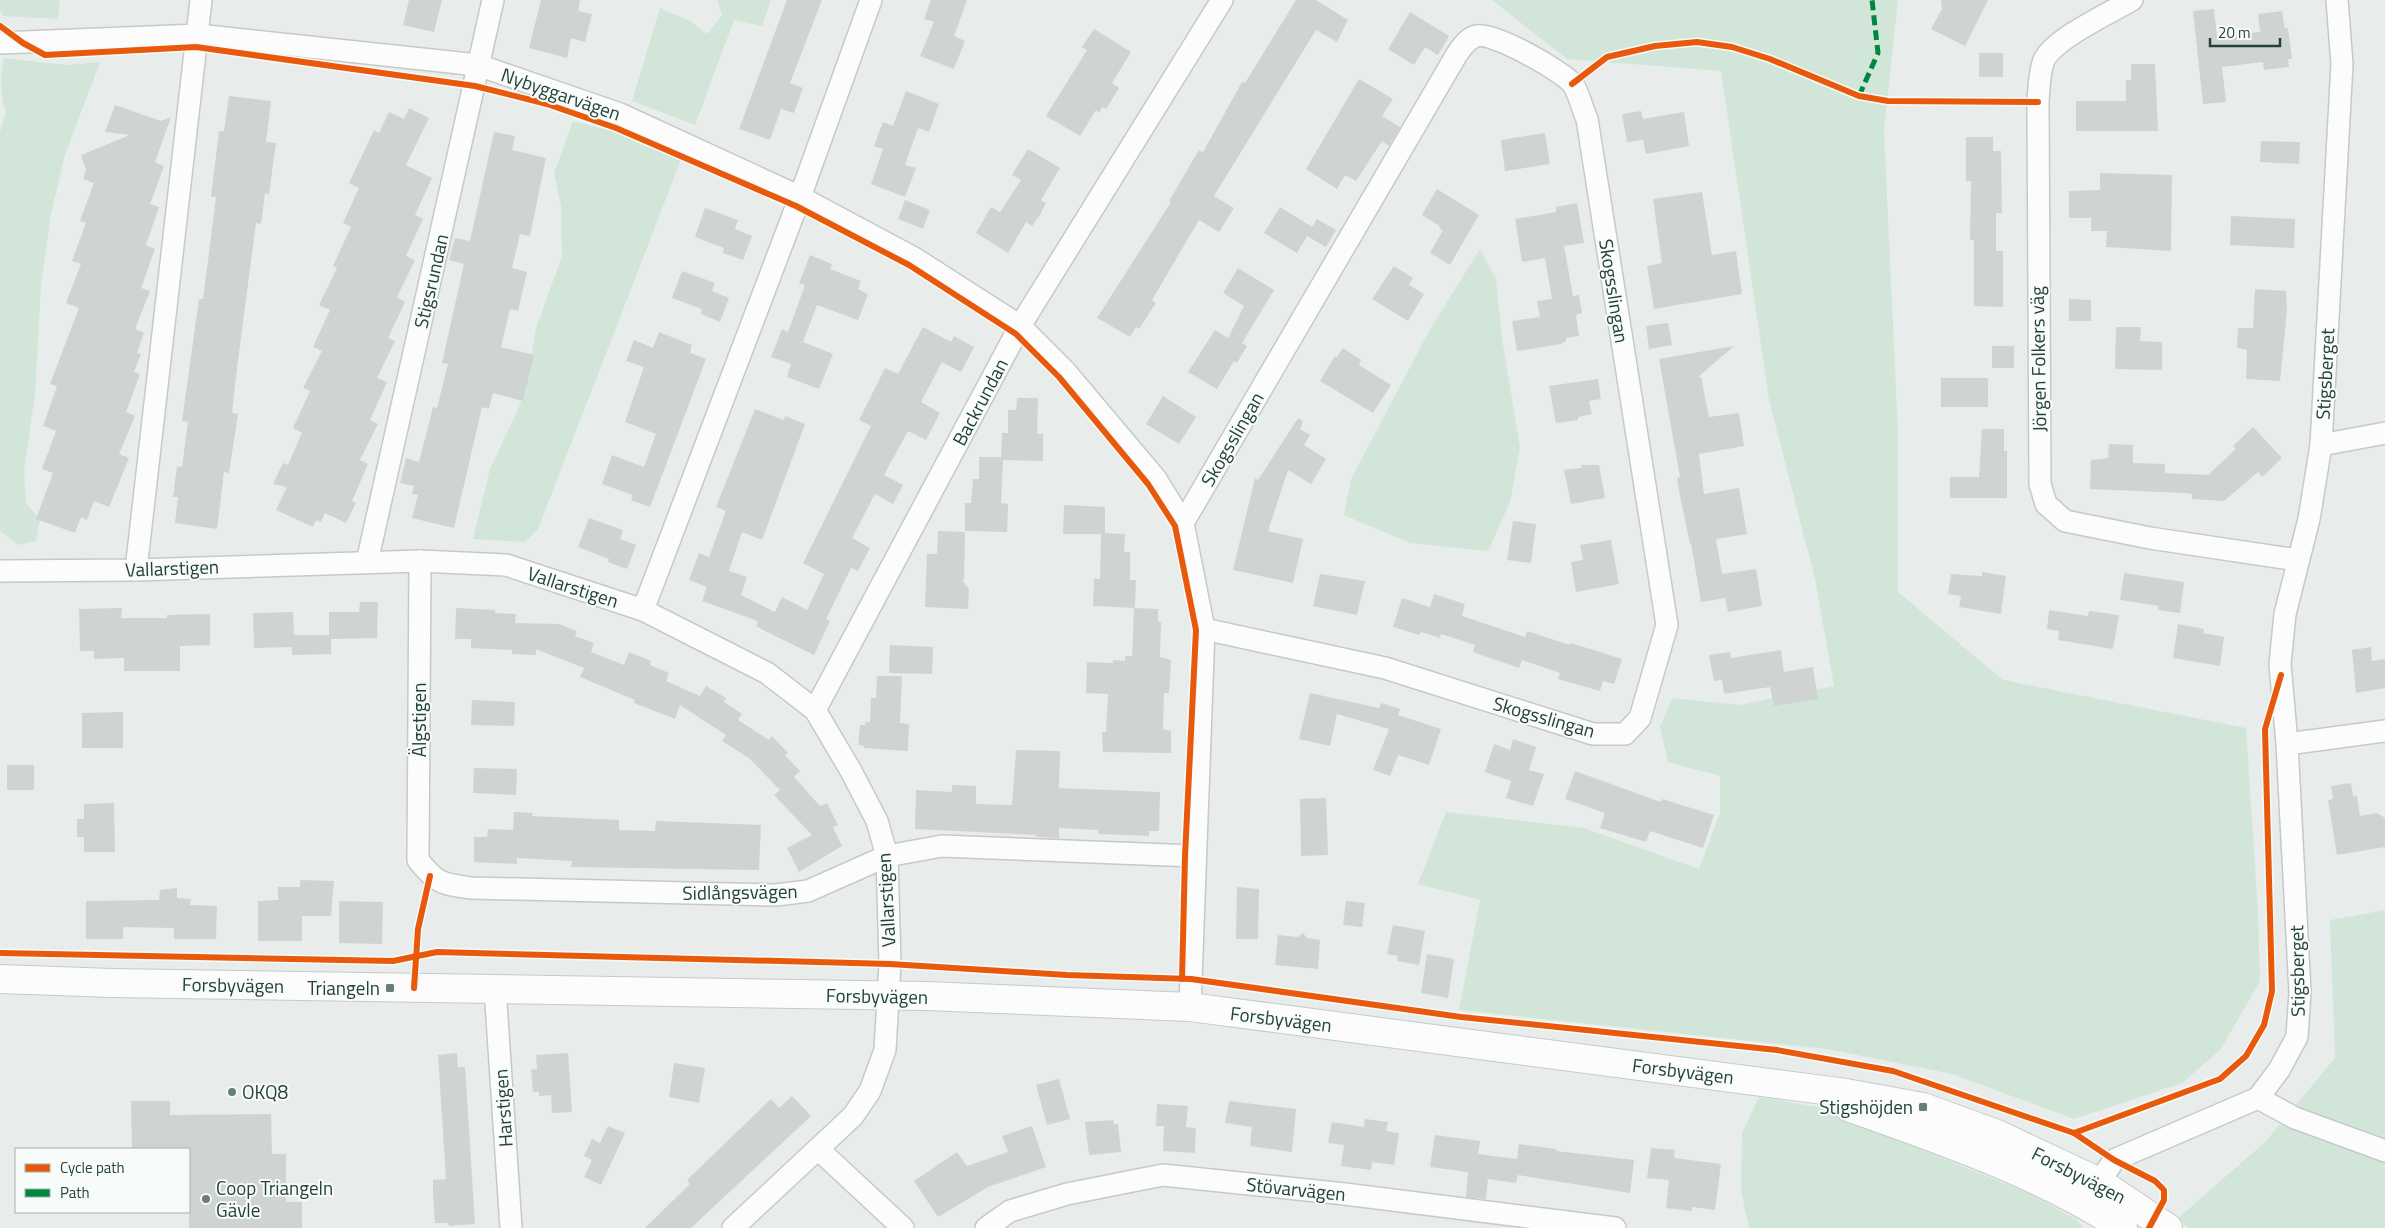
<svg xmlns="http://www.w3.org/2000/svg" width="2385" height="1228" font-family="'Titillium Web',sans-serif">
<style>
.green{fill:#d1e6d8}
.building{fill:#cfd4d2}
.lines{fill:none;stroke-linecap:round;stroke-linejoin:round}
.street-casing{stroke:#c5cac8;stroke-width:24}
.secondary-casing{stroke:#c3cbc8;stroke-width:30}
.street{stroke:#fcfcfc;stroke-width:21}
.secondary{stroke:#fcfcfc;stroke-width:28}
.quiet{stroke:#00873e;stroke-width:5;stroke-dasharray:10 5;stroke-linecap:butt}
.cycleway-casing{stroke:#f7fbf9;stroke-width:9}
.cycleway{stroke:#e8590c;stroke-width:6}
.poi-dot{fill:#697e78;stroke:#f7fbf9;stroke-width:2}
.labels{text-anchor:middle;stroke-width:4;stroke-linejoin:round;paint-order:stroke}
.street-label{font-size:19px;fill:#24423a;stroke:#f7fbf9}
.poi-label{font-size:19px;fill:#24423a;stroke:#f7fbf9;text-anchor:end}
</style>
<rect width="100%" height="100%" fill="#e8edeb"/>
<!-- green -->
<g class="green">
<polygon points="0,0 60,0 58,19 3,16 0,10"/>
<polygon points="717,0 771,0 762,26 734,20 695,125 632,101 660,8 690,21 707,34 722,15"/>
<polygon points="1492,0 1898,0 1884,130 1898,433 1898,592 2003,680 2246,728 2258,912 2260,981 2221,1049 2182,1083 2074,1119 1952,1074 1827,1049 1459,1010 1480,900 1418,884 1446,812 1584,828 1699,869 1720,813 1720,776 1668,762 1660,727 1672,698 1739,705 1834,686 1815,579 1769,400 1721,71 1567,59"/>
<path d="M4,58L66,65L100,62L65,155L51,214L41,285L35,395L24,470L26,503L40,520L36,541L18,545L0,531V132L6,112C0,97 0,74 4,58Z"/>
<polygon points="573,121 612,131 681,160 538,529 525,542 473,539 490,469 525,394 536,328 562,256 561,206 554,173"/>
<polygon points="1480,249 1496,279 1502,338 1520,447 1510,502 1488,551 1410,543 1344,515 1351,479 1428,333"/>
<polygon points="2385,910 2385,1228 2188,1228 2177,1219 2265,1142 2335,1058 2330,920"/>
<polygon points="1759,1097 1818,1107 2030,1194 2077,1220 2084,1228 1749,1228 1741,1191 1742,1133"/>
</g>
<!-- building -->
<g class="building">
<polygon points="409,0 442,0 434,32 403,25"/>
<polygon points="541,0 580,0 578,11 592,14 585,42 571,38 567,58 529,48"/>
<polygon points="787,0 822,0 790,83 803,88 794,113 781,109 770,140 739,129"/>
<polygon points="931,0 967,0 954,36 965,41 954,69 920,56 934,22 924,19"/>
<polygon points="1296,0 1316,0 1348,20 1337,42 1316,30 1214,196 1234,208 1219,232 1199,220 1152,300 1156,303 1139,329 1136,327 1130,337 1097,318 1171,202 1169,201 1199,150 1203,152 1242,82 1245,83"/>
<polygon points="1941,0 1988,0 1965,46 1931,29 1942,9"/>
<polygon points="2214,9 2217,37 2260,32 2258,14 2282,11 2285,29 2288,28 2292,59 2288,59 2289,67 2264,70 2263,62 2222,67 2226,102 2203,104 2193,11"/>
<polygon points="1410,12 1449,36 1438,55 1425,47 1414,65 1388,49"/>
<polygon points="1094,29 1131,52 1112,83 1119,88 1106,109 1102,107 1099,113 1096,110 1080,136 1046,116 1087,50 1082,47"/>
<rect x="1979" y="53" width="24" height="24"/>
<polygon points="2131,64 2155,64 2158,131 2076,131 2076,101 2126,101 2126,80 2131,80"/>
<polygon points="1359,79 1393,99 1382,116 1400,127 1389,146 1382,141 1356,181 1345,175 1337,189 1306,169"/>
<polygon points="906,91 939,104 929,132 918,128 905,165 916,168 905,197 871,184 883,149 874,146 883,122 893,126"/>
<polygon points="229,96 271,101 266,142 276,143 269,194 265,193 261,224 256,223 236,376 232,413 238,414 229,473 224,472 217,529 175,523 178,497 173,497 177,466 182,467 188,422 182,421 199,299 203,299 209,253 216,197 211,197 219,131 224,131"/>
<polygon points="115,105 161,121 171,117 155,162 164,166 150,204 159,207 146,245 155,249 141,288 150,291 135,329 144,333 137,353 141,354 134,372 140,374 126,412 135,416 119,454 129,458 109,507 94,501 87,520 81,517 75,533 36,519 53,473 42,469 56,431 43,426 57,386 50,384 79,308 66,303 81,264 72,261 86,223 80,221 94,183 83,179 86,170 81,155 130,135 105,132"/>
<polygon points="409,108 429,118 406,165 432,178 415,215 423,219 406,256 415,260 397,297 405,302 388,338 395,341 377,378 387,382 370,420 378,424 360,460 368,464 352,501 356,503 346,523 325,513 321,522 316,520 313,527 276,510 287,487 273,484 283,463 288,465 302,433 293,428 310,391 303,388 322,351 313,347 330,310 319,305 337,268 333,266 351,227 343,223 359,188 349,183 374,130 379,133 389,112 404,119"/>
<polygon points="1641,111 1643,119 1684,112 1689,146 1646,154 1643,140 1627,142 1622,114"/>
<polygon points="494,132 515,136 512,150 546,158 530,236 520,234 512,268 527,272 518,311 510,309 501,347 534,355 523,401 493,393 489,409 482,407 454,528 412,518 418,495 412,494 414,486 400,483 406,458 419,462 433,407 437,408 448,364 442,363 464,264 449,260 455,238 470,241"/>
<polygon points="1545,133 1550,164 1505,171 1501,140"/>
<polygon points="1966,137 1993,137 1993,151 2001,151 2002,213 1996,213 1996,251 2003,251 2003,307 1974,306 1974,240 1970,240 1971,181 1966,181"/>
<polygon points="2261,141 2300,142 2299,164 2260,162"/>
<polygon points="1028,149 1060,168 1041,200 1046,203 1040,215 1032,226 1026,222 1008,253 976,233 991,207 1000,212 1021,180 1012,175"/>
<polygon points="2100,173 2172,175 2171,251 2106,247 2107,231 2091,231 2091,218 2069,218 2069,191 2100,190"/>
<polygon points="1437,189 1479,215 1450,265 1430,253 1443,230 1439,228 1440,226 1422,215"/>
<polygon points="1702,192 1712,255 1736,251 1742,294 1654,309 1647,266 1662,263 1653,199"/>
<polygon points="905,200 930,210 923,229 898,219"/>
<polygon points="1577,203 1584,243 1564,246 1573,296 1579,295 1582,313 1576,315 1579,336 1566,338 1566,341 1561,344 1517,351 1512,321 1540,317 1537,301 1552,299 1545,258 1522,262 1515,219 1556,212 1556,207"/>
<polygon points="1280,207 1312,227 1317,219 1336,230 1326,247 1307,236 1297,253 1264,233"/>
<polygon points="705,208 738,220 735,229 752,236 743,260 723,253 724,248 695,237"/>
<polygon points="2231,216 2295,219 2294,248 2230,245"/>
<polygon points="810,255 832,264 830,269 861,281 858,289 868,294 858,320 817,305 803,342 833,354 819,389 787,377 791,364 771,357 782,329 788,332 805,285 799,283"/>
<polygon points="1394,266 1413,278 1409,285 1424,294 1408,321 1372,299"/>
<polygon points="1238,268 1274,290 1242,343 1247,346 1237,363 1234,361 1217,389 1188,372 1215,330 1228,338 1244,306 1223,293"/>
<polygon points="682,271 715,283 712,291 729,298 720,322 701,314 702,309 672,298"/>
<polygon points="2255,289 2286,291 2287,310 2280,381 2246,379 2247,350 2237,348 2238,328 2253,328"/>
<polygon points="2069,299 2091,300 2091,321 2069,321"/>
<polygon points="1668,323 1672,345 1649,349 1646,326"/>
<polygon points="923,327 951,342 954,336 974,347 961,372 942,362 921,402 940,413 926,440 908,431 884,475 903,485 893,504 875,494 852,538 870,548 858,571 851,568 826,619 830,621 814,655 765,631 756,626 758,621 702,601 707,587 689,580 699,553 709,557 726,511 716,507 755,409 784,420 785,416 805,424 762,540 742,532 729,571 747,577 741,595 775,612 782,597 807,610 824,574 803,563 871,426 859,420 885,368 898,374"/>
<polygon points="2116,327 2141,327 2140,341 2162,342 2162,370 2115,369"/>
<polygon points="659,332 692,345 690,353 706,359 650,507 631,500 633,495 602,484 612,455 644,467 656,434 625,422 644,367 626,361 634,340 653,348"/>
<polygon points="1734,346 1698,377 1701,377 1709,417 1739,413 1744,446 1699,454 1704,494 1739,488 1747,534 1716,539 1722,574 1756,569 1762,606 1728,612 1725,598 1701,602 1691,543 1690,544 1680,496 1677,478 1680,477 1659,359"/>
<rect x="1992" y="346" width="22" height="22"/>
<polygon points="1343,348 1361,360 1359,365 1391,385 1373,413 1320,381 1335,356 1337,357"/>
<rect x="1941" y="378" width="47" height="29"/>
<polygon points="1598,379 1601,399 1589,401 1592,414 1578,417 1578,420 1556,423 1549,386"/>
<polygon points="1163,396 1196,417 1179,444 1146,424"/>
<polygon points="1017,398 1038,398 1037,434 1043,434 1043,461 1003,460 1001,503 1008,504 1007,532 965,531 965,503 971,503 973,479 979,479 979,457 1001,457 1002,433 1008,433 1008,410 1016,410"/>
<polygon points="1298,418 1303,421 1300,429 1310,435 1304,445 1326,459 1311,484 1288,470 1268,531 1303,539 1293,583 1233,570 1255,478 1258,480"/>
<polygon points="2253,427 2282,458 2262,477 2258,472 2224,501 2192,499 2192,494 2184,493 2090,489 2091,460 2108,458 2109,444 2133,445 2133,463 2165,464 2165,473 2208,475 2236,449 2233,446"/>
<polygon points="1982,429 2004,429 2004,451 2007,451 2007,498 1950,498 1950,477 1979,477"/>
<polygon points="1581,465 1599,465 1605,498 1571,504 1564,470 1582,468"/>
<polygon points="1064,505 1105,507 1105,533 1125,534 1124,552 1130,552 1130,580 1136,580 1135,608 1093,606 1094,579 1100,579 1101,534 1063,534"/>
<polygon points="589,518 623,530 620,539 636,545 627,569 608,562 609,559 578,547"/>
<polygon points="1513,521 1536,524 1531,563 1507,560"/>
<polygon points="938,531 965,532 964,581 961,579 969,589 968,609 925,607 927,554 937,554"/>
<polygon points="1611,540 1619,584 1576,592 1571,562 1583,560 1580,545"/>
<polygon points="1982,572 2006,576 2001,614 1959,607 1961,596 1948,594 1951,574 1982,576"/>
<polygon points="2124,573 2184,582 2180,613 2158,610 2159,606 2120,600"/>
<polygon points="1320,574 1365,581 1357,615 1313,606"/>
<polygon points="1434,594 1465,604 1462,616 1525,637 1527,631 1570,645 1571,643 1622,659 1614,684 1603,681 1600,691 1558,679 1560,673 1522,660 1519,668 1473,652 1475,645 1441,634 1440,638 1421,632 1419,635 1393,627 1402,598 1430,607"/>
<polygon points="360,602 378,602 377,638 331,639 331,654 292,655 292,647 254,648 253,613 293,612 294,635 329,635 329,612 359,612"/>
<polygon points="122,608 121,618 167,618 167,615 210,614 210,645 180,646 180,671 124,671 124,658 94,659 94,651 80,651 79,609"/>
<polygon points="456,608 495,610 495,613 516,614 515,623 559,624 577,631 575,636 594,643 591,652 624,665 629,652 651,661 650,665 669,673 666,681 700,696 706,686 726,698 724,702 742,714 738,720 769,740 772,736 788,753 785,755 800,771 794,777 820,806 827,803 838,825 833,827 842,846 799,872 787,848 812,835 774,795 780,790 750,759 722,741 726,735 680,705 675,719 634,703 635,700 580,677 584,668 536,649 536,655 512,654 512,650 471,648 471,639 455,639"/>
<polygon points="1134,608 1158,609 1158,622 1161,622 1160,657 1171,660 1169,693 1164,693 1163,729 1171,731 1171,753 1103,752 1102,732 1106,732 1108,694 1086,693 1087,662 1113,663 1113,660 1125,661 1125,656 1132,656"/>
<polygon points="2049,610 2088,616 2089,611 2119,615 2113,649 2058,640 2059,631 2047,629"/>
<polygon points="2178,624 2204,629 2203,633 2224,637 2220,666 2173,658"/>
<polygon points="890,645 933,647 932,674 889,673"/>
<polygon points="2371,647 2372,661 2385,659 2385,688 2356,693 2352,650"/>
<polygon points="1781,650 1784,672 1813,667 1818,699 1774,706 1770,687 1724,694 1722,680 1714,681 1709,655 1730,652 1731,658"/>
<polygon points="877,676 902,676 900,723 909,724 908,751 864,748 864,746 858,745 860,725 866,725 865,722 870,722 871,698 876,698"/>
<polygon points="1310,693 1379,708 1381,703 1400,709 1398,715 1441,729 1429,765 1398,755 1390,776 1373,770 1389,729 1337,714 1330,746 1299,739"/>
<polygon points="472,700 515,702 514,726 471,725"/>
<polygon points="123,712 123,748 82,748 82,713"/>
<polygon points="1513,739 1536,747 1529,770 1544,774 1533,806 1506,798 1511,781 1485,772 1494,744 1510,750"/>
<polygon points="1016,750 1060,751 1059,788 1160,792 1159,831 1149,831 1149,836 1098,834 1098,830 1059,828 1059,838 1036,837 1036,835 915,829 916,790 952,792 952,785 976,786 976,804 1012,805"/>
<rect x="7" y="765" width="27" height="25"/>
<polygon points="474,768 517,769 516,795 473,793"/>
<polygon points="1575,771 1661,802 1662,799 1714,815 1703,848 1650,831 1646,842 1600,828 1605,813 1565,799"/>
<polygon points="2351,783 2353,796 2357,796 2360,816 2377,813 2385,818 2385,847 2337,855 2328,800 2333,799 2331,786"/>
<polygon points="1326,798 1328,855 1301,856 1300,799"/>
<polygon points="114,803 115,852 84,852 84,837 77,837 77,819 84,819 84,804"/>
<polygon points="514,812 533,813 532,816 619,820 619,830 655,831 656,821 761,825 759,870 571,867 572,861 517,858 517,864 474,862 474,837 487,837 488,829 513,830"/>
<polygon points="300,880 334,881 331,916 302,916 302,941 258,941 258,901 278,900 278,887 300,887"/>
<polygon points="1237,887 1259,889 1258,939 1236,939"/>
<polygon points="177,888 177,898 191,899 190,905 217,906 216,939 174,939 174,928 123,927 123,939 86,939 86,901 159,900 160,890"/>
<polygon points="339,901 383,902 382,944 339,943"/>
<polygon points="1346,901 1365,903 1362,927 1343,925"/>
<polygon points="1393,925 1425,931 1419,965 1397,961 1398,956 1387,954"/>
<polygon points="1303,933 1307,938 1320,940 1318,969 1275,965 1278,935 1298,937"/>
<polygon points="1427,954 1454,959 1448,998 1421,993"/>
<polygon points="457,1053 458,1067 465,1067 475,1224 449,1226 448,1223 435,1223 433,1194 433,1180 446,1179 438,1055"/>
<polygon points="568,1053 572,1112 552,1113 551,1095 539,1096 539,1092 533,1092 531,1070 537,1069 536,1055"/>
<polygon points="674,1063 705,1068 699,1103 669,1097"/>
<polygon points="1059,1079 1070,1119 1047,1125 1036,1085"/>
<polygon points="792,1096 811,1116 691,1228 645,1228 690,1184 687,1180 771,1099 779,1108"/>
<polygon points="131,1101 170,1101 170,1115 271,1114 272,1154 286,1154 286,1202 302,1202 302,1228 189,1228 189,1149 132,1149"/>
<polygon points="1229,1101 1296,1109 1292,1152 1250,1146 1252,1127 1225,1123"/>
<polygon points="1157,1104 1188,1106 1186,1127 1196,1128 1195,1153 1163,1151 1164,1126 1156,1126"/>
<polygon points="1365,1119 1388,1122 1386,1131 1399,1133 1394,1165 1372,1162 1371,1170 1341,1166 1344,1145 1328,1143 1332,1122 1364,1127"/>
<polygon points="1113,1120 1114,1124 1118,1124 1121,1152 1089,1155 1085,1122"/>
<polygon points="608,1126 625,1133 601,1185 584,1177 592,1160 584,1156 592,1139 600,1143"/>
<polygon points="1032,1126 1046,1167 988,1187 938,1217 914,1181 957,1152 967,1166 1008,1152 1002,1136"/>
<polygon points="1435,1135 1480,1141 1478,1154 1517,1159 1519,1144 1556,1149 1556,1151 1634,1160 1630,1193 1518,1175 1516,1183 1488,1179 1486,1199 1466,1197 1468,1172 1430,1167"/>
<polygon points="1651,1148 1675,1150 1674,1158 1721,1164 1715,1210 1692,1207 1692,1211 1666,1208 1669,1180 1647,1178"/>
</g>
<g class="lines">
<!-- street casing -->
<g class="street-casing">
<g id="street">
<path d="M2132,0C2110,13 2055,38 2044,60C2039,72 2039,89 2038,102L2040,484L2046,504L2065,521L2150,538L2298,560"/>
<polyline points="0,43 198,35 478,65 620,114 800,197 914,258 1020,326 1065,371 1156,479 1183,523 1204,629 1190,1007"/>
<polyline points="2321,445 2385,433"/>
<path d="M1183,523L1457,54C1462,47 1467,39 1476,36C1492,31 1560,70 1572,83C1579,92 1582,109 1587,119L1667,625L1640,718L1625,734H1593L1385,668L1204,629"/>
<path d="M420,561L418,860C437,884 442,884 471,888L776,895L808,891L887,856L942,846L1194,856"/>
<polyline points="367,562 493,0"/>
<polyline points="136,570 201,0"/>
<polyline points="0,571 136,570 420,561 506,565 643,610 767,673 815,710 851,771 877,821 887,856 890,964 885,1050 870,1091 853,1116 733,1228"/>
<polyline points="643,610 800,197 871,0"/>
<polyline points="815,710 1020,326 1222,0"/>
<polyline points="2287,744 2385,731"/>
<polyline points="495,988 511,1228"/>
<polyline points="2258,1098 2295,1118 2385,1151"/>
<polyline points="818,1149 903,1228"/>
<polyline points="2092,1193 2114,1160 2258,1098 2279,1070 2297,1037 2300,992 2287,744 2280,664 2285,614 2309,519 2321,445 2342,64 2337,0"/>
<polyline points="986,1228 1010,1211 1067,1194 1163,1175 1345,1194 1615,1228"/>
</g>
</g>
<!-- secondary casing -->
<g class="secondary-casing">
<g id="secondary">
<polyline points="0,979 112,983 926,996 1190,1007 1846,1093 1923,1107 1997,1134 2099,1182 2168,1228"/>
<path d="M1848,1107C1943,1141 2038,1173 2123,1228"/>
</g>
</g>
<!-- street -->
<use href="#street" class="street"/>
<!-- secondary -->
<use href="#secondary" class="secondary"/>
<!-- quiet -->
<polyline class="quiet" points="1859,96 1878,53 1872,0"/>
<!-- cycleway casing -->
<g class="cycleway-casing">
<g id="cycleway">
<polyline points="0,26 23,43 45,55 196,47 475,86 547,104 616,128 796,206 909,265 1016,334 1059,377 1148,484 1175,526 1196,630 1185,856 1182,979"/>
<polyline points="1572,84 1607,57 1655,46 1697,42 1732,47 1770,59 1859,96 1888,101 2038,102"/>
<polyline points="0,953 393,961 437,952 890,964 1067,975 1191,979 1461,1017 1777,1050 1893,1071 2074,1133 2114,1160 2155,1181 2164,1190 2164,1200 2149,1228"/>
<polyline points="414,988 418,929 430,876"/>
<polyline points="2074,1133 2220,1079 2246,1056 2264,1025 2272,991 2265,729 2281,675"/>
</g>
</g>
<!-- cycleway -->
<use href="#cycleway" class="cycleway"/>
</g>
<!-- markers -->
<g class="poi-dot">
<rect x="385" y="983" width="10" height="10" rx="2.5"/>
<circle cx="232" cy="1092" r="5"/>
<rect x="1918" y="1102" width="10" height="10" rx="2.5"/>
<circle cx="206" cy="1199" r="5"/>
</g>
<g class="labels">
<!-- street labels -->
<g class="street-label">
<text transform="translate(561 94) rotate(19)" y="7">Nybyggarvägen</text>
<text transform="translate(431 281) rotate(-77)" y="7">Stigsrundan</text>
<text transform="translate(1614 291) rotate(81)" y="7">Skogsslingan</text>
<text transform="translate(2038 359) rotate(-91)" y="7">Jörgen Folkers väg</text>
<text transform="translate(2325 374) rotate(-87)" y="7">Stigsberget</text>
<text transform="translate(980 402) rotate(-62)" y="7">Backrundan</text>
<text transform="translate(1232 439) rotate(-60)" y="7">Skogsslingan</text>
<text transform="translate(172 568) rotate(-2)" y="7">Vallarstigen</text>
<text transform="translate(573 587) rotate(18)" y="7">Vallarstigen</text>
<text transform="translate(1544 717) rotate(16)" y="7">Skogsslingan</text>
<text transform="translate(419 720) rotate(-90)" y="7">Älgstigen</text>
<text transform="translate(740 892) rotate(-1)" y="7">Sidlångsvägen</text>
<text transform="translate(886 900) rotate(-93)" y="7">Vallarstigen</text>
<text transform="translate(2297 971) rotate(-91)" y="7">Stigsberget</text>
<text transform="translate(233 985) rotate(1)" y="7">Forsbyvägen</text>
<text transform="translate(877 996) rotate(1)" y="7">Forsbyvägen</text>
<text transform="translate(1281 1019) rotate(7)" y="7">Forsbyvägen</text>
<text transform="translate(1683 1071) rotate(7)" y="7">Forsbyvägen</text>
<text transform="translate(503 1108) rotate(-94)" y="7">Harstigen</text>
<text transform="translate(2079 1175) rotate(27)" y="7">Forsbyvägen</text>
<text transform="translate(1296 1189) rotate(6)" y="7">Stövarvägen</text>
</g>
<!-- poi labels -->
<g class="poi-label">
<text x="380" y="995">Triangeln</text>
<text x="242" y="1099" text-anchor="start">OKQ8</text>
<text x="1913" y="1114">Stigshöjden</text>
<text x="216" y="1195" text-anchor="start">Coop Triangeln<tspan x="216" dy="22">Gävle</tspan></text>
</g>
</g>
<!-- legend -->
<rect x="15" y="1148" width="175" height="65" fill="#f7fbf9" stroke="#a3b1ad"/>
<rect x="25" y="1164" width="25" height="8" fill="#e8590c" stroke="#a3b1ad"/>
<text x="60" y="1173" font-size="15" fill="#24423a">Cycle path</text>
<rect x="25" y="1189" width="25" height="8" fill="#00873e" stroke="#a3b1ad"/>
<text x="60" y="1198" font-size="15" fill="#24423a">Path</text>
<!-- scale -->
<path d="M2210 38v8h70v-8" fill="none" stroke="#24423a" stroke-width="2.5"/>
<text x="2218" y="38" font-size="15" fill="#24423a" stroke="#f7fbf9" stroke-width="4" paint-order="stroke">20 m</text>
</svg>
